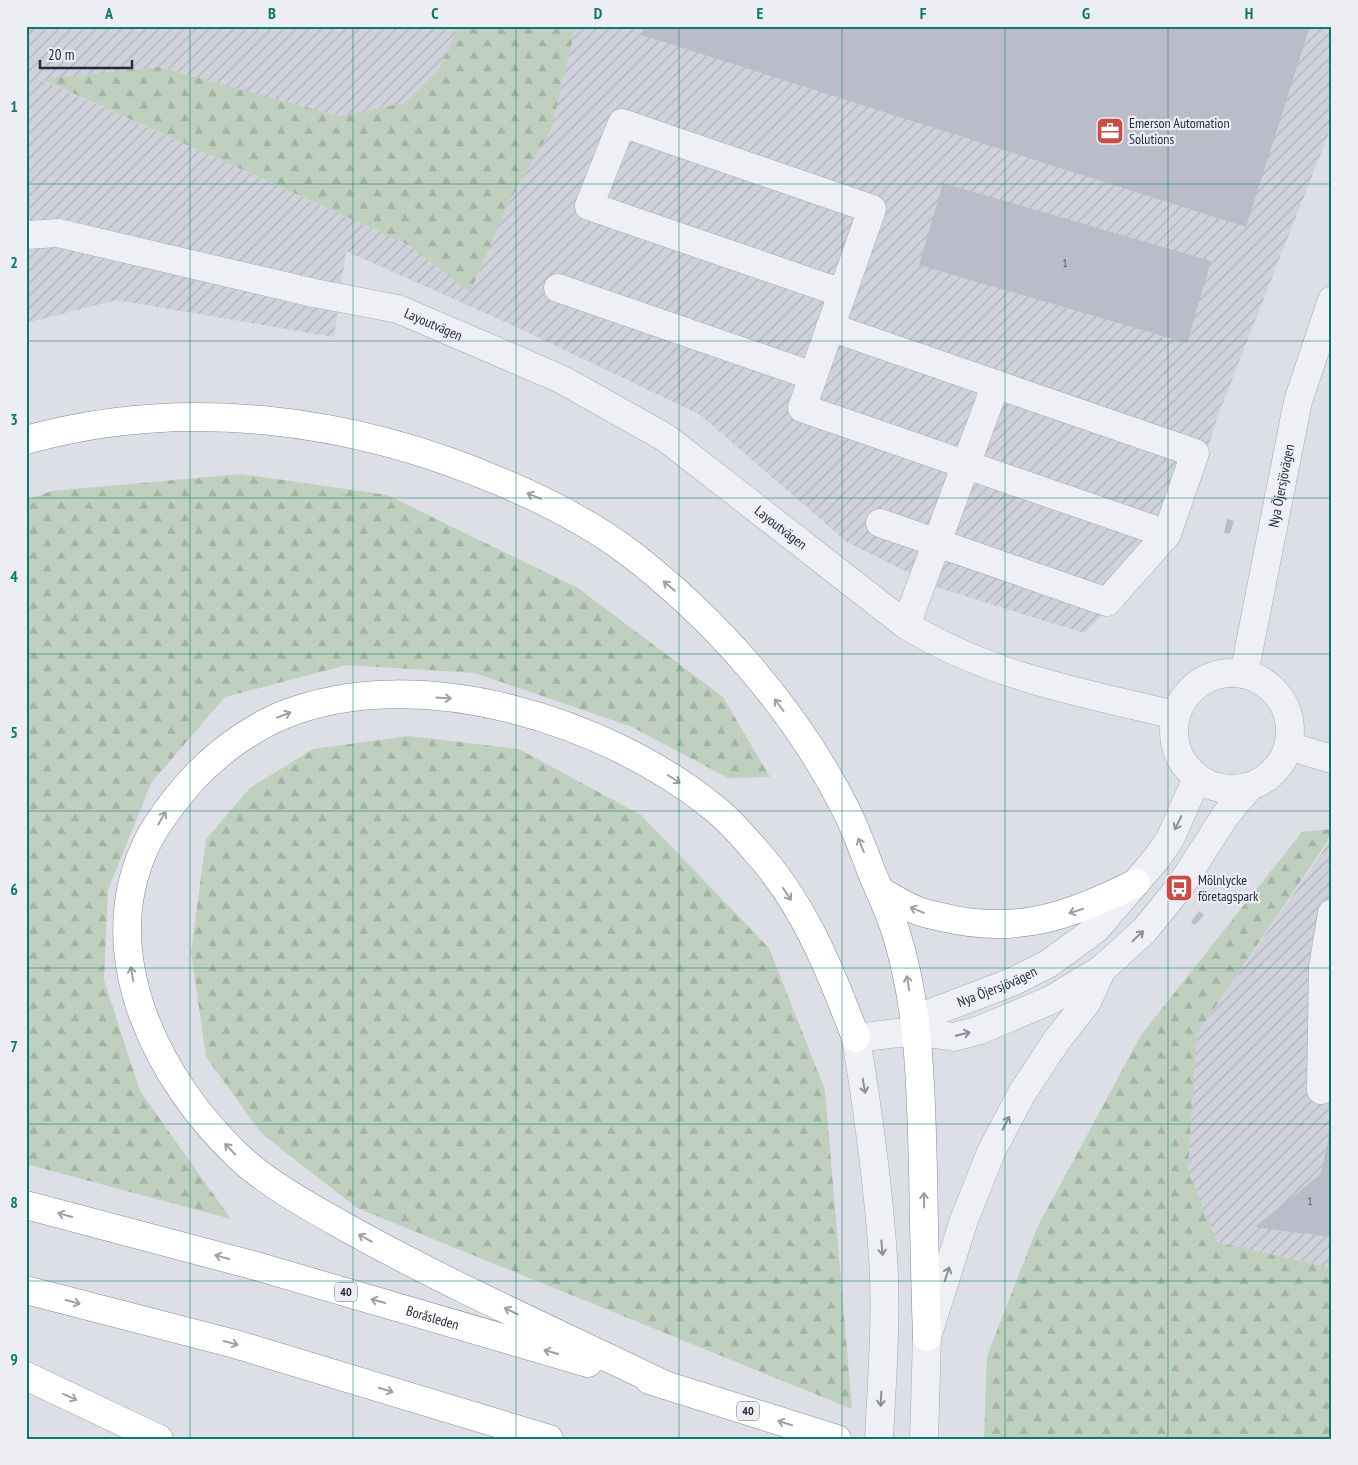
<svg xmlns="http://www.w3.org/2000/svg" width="1358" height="1465" font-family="'PT Sans Narrow',sans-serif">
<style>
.industrial{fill:url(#industrial-furrows)}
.forest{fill:url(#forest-firs)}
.building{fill:#babdc9}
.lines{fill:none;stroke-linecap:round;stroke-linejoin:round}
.minor-casing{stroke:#a6a9b3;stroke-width:29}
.highway-casing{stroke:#85899d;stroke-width:29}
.minor{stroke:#eff0f5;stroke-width:28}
.highway{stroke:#fff;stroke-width:28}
.oneway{stroke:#9e9fa7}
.oneway2{stroke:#8b8d98}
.grid{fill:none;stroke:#0f766e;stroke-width:1;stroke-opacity:0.55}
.labels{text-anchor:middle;stroke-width:4.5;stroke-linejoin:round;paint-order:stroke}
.number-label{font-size:11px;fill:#4c4f5f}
.shield{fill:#eceef4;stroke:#626573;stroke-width:1}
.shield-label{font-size:12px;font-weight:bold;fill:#272a3c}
.poi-label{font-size:14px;fill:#272a3c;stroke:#eceef4;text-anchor:start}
.street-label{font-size:14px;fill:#272a3c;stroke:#eceef4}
.neatline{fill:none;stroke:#0f766e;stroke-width:2}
.grid-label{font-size:16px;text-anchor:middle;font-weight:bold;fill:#0f766e}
</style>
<defs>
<pattern id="industrial-furrows" width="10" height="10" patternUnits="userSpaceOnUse" patternTransform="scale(1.25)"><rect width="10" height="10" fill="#cfd1db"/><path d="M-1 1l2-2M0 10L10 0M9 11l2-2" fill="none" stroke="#b2b4bd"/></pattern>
<pattern id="forest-firs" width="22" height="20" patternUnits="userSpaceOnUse" patternTransform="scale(1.25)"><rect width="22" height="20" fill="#bfd0be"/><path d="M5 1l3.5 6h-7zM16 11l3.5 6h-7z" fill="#a4b3a4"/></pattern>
</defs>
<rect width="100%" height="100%" fill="#dddfe6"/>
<!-- industrial -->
<g class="industrial">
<polygon points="26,26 459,26 439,69 404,103 337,116 159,67 42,80 409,245 470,291 511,198 551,130 576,26 1332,26 1332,125 1217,418 1181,539 1084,633 939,588 847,542 699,414 503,321 346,251 334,337 116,300 26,323"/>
<polygon points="1332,838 1332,1268 1217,1242 1188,1170 1197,1034"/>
</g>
<!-- forest -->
<g class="forest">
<polygon points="459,26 576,26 551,130 511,198 470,292 409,245 41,79 159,67 338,116 404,103 439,69"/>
<polygon points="241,474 387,495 578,588 723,697 770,777 728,778 632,727 475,673 347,665 225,697 151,783 108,890 104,980 140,1091 231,1219 26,1164 26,500 52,491"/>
<polygon points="409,736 519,749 641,815 769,948 825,1090 852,1409 357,1208 262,1134 206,1057 191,952 206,839 250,788 313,749"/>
<polygon points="1331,829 1327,842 1197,1034 1188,1169 1217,1242 1332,1268 1332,1439 984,1439 987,1356 1037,1228 1141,1035 1302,832"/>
</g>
<!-- building -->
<g class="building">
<polygon points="645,26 1310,26 1246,227 642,35"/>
<polygon points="943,183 1211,261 1187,343 919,265"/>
<polygon points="1227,519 1234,521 1230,534 1224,533"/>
<polygon points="1199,911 1204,915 1195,925 1191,922"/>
<polygon points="1331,1126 1332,1237 1255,1227 1321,1174"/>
</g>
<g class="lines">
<!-- minor casing -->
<g class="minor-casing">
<g id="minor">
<path id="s1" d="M26,235L58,233L314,293L398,309L561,379L666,438L906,625C991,677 1080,692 1175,715"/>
<polyline points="558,288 813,376"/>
<polyline points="842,293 589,206 622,123 872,209 802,408 1167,534"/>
<polyline points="830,327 1195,453 1167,534 1107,602 880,523"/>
<polyline points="906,625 996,384"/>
<circle cx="1232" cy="731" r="58"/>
<path id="s2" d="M1244,674L1298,401L1332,300"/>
<polyline points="1288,746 1332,759"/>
<path id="s3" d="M915,1031L933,1012L1012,982L1048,964L1096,929L1157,858L1170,839L1197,778"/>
<polyline points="1321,1090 1323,967 1332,913"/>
<path d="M879,1439C882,1378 887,1317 883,1257C878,1183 868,1111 856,1038L915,1031L954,1037L980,1030L1051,1000L1102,969L1144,931L1179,888L1225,816L1249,787"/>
<polyline points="924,1439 927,1337 964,1220 991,1152 1022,1093 1057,1040 1087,1002 1102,969"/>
</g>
</g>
<!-- highway casing -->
<g class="highway-casing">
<g id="highway">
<path d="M26,440C184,396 352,418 501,482C544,500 589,523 627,551C715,618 796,710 846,810C856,830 864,852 872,873C881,894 891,915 897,936C920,1011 921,1092 923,1170C924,1225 925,1281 927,1337"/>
<path d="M879,890C891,897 903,905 916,910C925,914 936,916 946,918C1017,935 1073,915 1136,883"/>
<path id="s4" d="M26,1205L256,1266L588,1363"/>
<polyline points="26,1290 235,1344 549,1439"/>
<polyline points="26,1376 159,1439"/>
<polyline points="649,1380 837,1439"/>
<path d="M665,1385C562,1335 456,1288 356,1233C319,1212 268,1185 238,1156C158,1080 95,956 145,847C155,825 170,806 185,788C210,758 247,730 283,715C418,661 606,720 714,808C732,822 748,842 763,859C807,911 832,975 856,1038"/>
</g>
</g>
<!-- minor -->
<use href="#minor" class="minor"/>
<!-- highway -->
<use href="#highway" class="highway"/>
</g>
<!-- one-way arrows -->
<defs><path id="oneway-shaft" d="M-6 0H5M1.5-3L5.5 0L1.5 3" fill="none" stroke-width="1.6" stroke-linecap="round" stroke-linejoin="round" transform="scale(1.25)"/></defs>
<g class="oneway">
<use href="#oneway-shaft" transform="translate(534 496) rotate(-157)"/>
<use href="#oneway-shaft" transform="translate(669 586) rotate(-140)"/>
<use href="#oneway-shaft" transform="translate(444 698) rotate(4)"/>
<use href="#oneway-shaft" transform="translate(779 705) rotate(-127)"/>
<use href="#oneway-shaft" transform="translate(284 715) rotate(-21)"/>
<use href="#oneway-shaft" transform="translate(674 779) rotate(32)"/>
<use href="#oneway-shaft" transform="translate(162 818) rotate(-60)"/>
<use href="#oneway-shaft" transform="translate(861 845) rotate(-112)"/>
<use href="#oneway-shaft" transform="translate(787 894) rotate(56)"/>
<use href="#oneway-shaft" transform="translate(917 910) rotate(-158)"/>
<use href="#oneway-shaft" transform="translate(1076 911) rotate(162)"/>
<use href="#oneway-shaft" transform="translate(132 974) rotate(-100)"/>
<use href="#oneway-shaft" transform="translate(908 983) rotate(-100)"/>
<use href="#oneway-shaft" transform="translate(230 1149) rotate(-134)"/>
<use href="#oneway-shaft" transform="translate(924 1200) rotate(-91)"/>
<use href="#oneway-shaft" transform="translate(65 1215) rotate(-165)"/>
<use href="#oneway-shaft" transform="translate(365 1238) rotate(-151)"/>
<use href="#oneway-shaft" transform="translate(222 1257) rotate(-165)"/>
<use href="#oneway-shaft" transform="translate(378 1301) rotate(-164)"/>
<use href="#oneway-shaft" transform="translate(73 1302) rotate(15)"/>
<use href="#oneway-shaft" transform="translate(511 1311) rotate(-154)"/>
<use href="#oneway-shaft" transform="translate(231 1343) rotate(15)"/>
<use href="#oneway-shaft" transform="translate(551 1352) rotate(-164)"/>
<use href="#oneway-shaft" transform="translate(386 1390) rotate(17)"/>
<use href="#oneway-shaft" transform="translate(70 1397) rotate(25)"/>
<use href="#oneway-shaft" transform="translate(785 1423) rotate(-163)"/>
</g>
<g class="oneway2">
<use href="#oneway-shaft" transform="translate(1178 823) rotate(116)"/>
<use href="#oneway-shaft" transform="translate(1138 936) rotate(-43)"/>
<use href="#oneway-shaft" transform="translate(963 1034) rotate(-14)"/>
<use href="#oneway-shaft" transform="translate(864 1086) rotate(80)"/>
<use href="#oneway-shaft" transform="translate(1006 1123) rotate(-63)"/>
<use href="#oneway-shaft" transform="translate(882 1248) rotate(85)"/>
<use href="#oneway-shaft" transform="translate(947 1274) rotate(-72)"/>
<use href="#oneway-shaft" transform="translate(881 1399) rotate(93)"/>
</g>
<!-- grid -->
<path class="grid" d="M190,26V1439M353,26V1439M516,26V1439M679,26V1439M842,26V1439M1005,26V1439M1168,26V1439M26,184H1332M26,341H1332M26,498H1332M26,654H1332M26,811H1332M26,968H1332M26,1124H1332M26,1281H1332"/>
<!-- icons -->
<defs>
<g id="office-square" transform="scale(1.4375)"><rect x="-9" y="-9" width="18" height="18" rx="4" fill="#c94d44" stroke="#eceef4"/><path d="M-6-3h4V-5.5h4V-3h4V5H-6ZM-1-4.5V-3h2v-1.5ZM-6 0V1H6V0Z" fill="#fff"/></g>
<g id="bus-square" transform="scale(1.4375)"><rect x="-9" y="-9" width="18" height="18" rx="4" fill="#c94d44" stroke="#eceef4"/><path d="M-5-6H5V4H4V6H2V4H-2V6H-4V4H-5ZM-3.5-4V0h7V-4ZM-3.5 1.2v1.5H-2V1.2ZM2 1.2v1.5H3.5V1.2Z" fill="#fff"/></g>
</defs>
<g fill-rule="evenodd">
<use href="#office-square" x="1110" y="131"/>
<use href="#bus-square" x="1179" y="888"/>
</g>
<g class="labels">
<!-- number labels -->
<g class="number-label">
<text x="1065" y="267">1</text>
<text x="1310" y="1205">1</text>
</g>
<!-- shield labels -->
<g class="shield">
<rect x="335" y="1282.5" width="22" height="19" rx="4"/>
<rect x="737" y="1401.5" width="22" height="19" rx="4"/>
</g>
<g class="shield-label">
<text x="346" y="1296">40</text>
<text x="748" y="1415">40</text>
</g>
<!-- poi labels -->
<g class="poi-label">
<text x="1129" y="128">Emerson Automation<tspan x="1129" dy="16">Solutions</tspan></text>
<text x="1198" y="885">Mölnlycke<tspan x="1198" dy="16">företagspark</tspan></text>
</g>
<!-- street labels -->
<g class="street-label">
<text dy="5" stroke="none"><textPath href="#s1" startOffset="419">Layoutvägen</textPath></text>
<text dy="5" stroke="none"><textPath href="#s2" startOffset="192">Nya Öjersjövägen</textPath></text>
<text dy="5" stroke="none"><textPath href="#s1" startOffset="824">Layoutvägen</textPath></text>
<text dy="5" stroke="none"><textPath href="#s3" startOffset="95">Nya Öjersjövägen</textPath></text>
<text dy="5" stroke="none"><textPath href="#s4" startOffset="422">Boråsleden</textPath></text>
</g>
</g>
<!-- border -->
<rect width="1358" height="1465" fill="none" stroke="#eceef4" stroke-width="55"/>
<!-- scale -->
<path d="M40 60v8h92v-8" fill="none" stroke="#272a3c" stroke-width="2.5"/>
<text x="48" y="60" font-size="15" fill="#272a3c" stroke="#eceef4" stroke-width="4" paint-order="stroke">20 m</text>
<rect x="28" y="28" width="1302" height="1410" class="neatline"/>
<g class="grid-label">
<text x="109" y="19">A</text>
<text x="272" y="19">B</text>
<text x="435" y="19">C</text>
<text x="598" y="19">D</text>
<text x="760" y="19">E</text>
<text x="923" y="19">F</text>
<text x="1086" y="19">G</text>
<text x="1249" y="19">H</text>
<text x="14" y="112">1</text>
<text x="14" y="268">2</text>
<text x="14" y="425">3</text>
<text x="14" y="582">4</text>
<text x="14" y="738">5</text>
<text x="14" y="895">6</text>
<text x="14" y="1052">7</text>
<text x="14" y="1208">8</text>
<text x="14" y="1365">9</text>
</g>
</svg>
